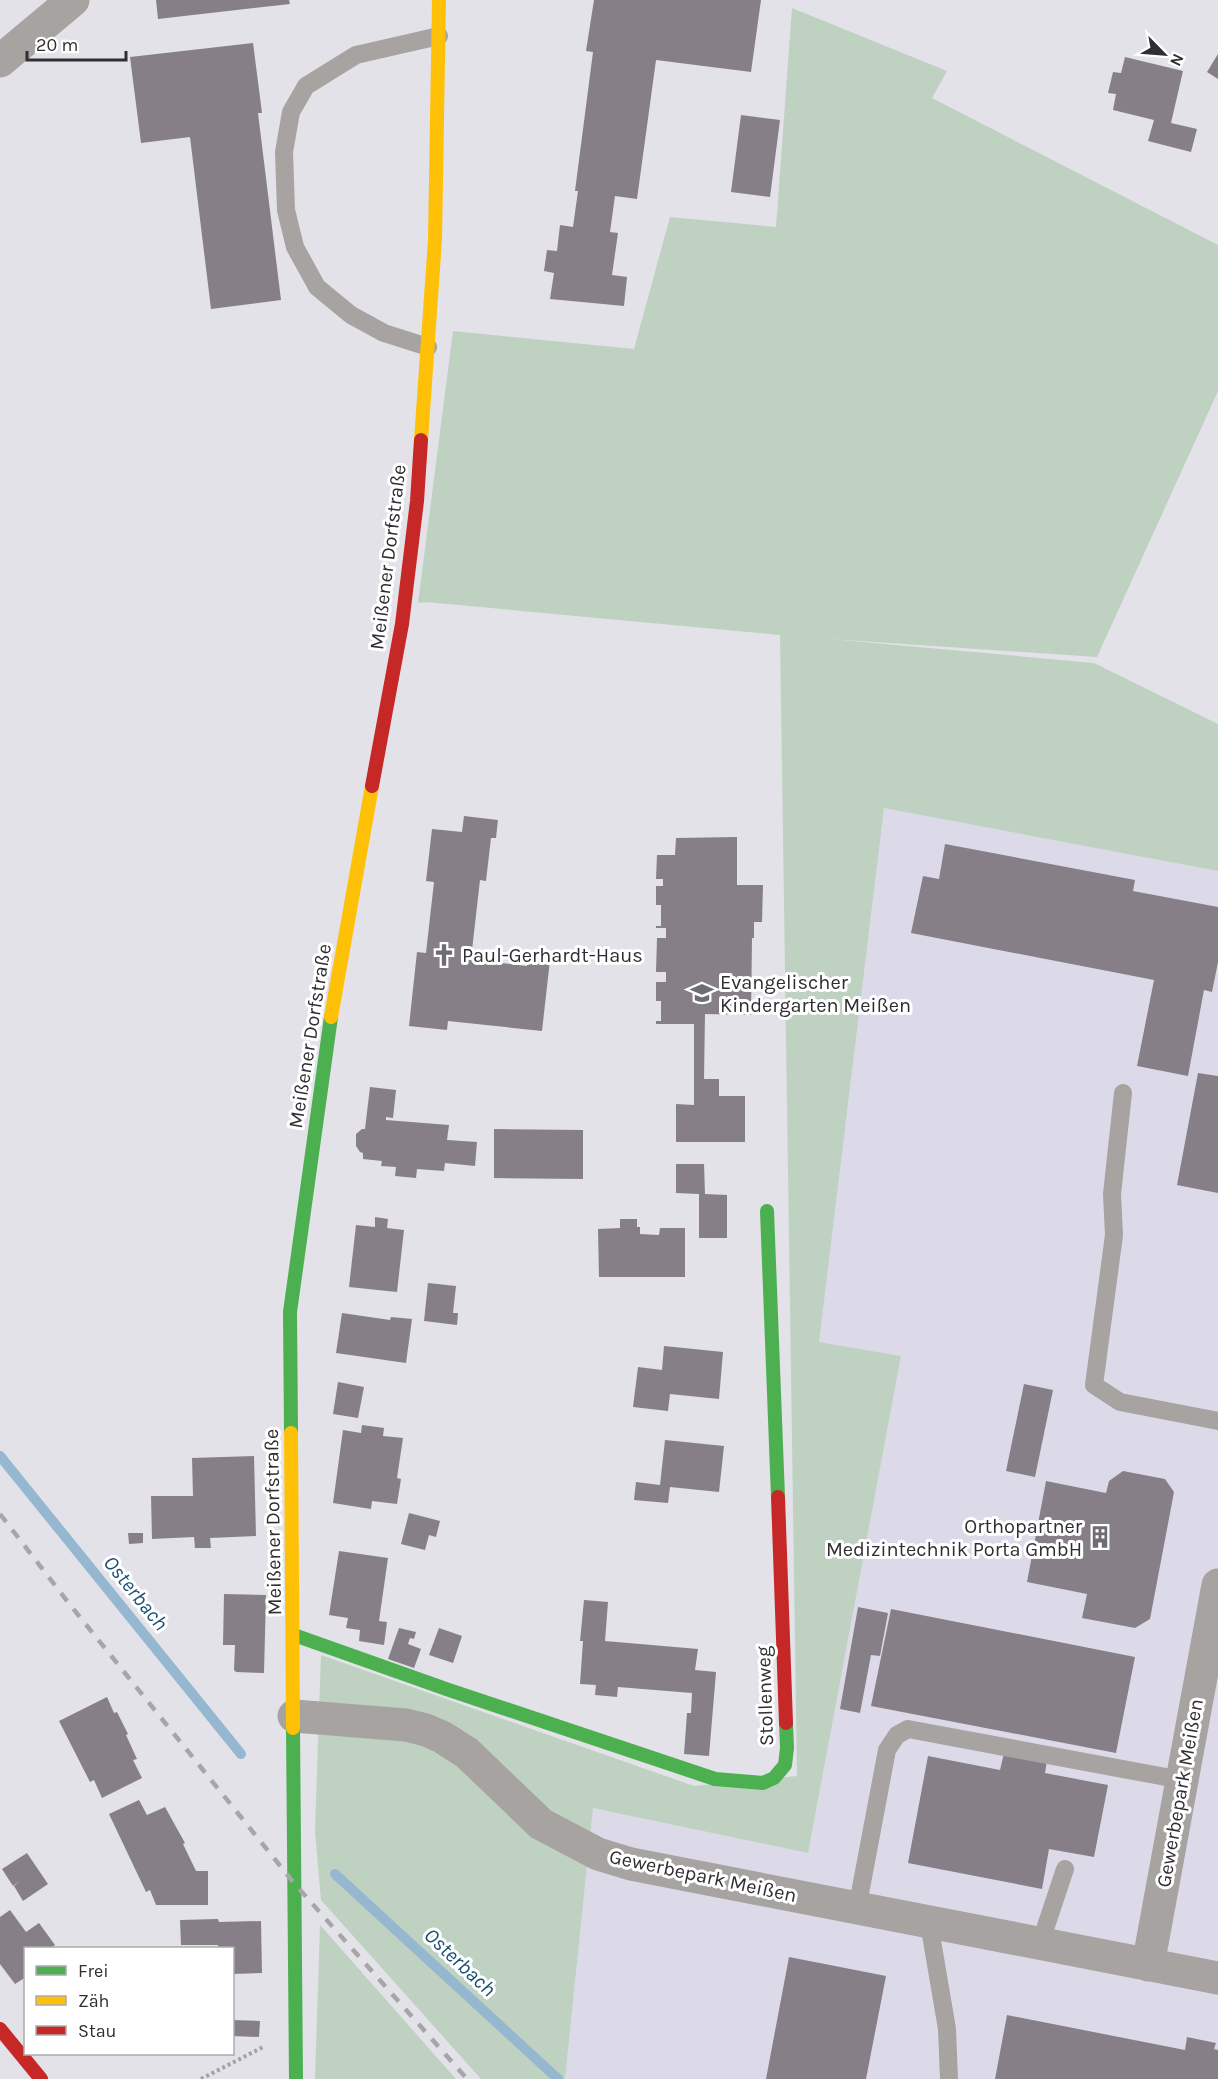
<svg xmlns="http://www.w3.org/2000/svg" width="1218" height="2079" font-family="Karla,sans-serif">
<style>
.commercial{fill:#dcdae9}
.green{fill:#bfd2c2}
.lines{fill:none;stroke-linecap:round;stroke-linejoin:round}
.stream{stroke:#96b7d0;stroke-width:10}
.building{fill:#877f87}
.path{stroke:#a4a3a2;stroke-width:4;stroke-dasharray:3 3;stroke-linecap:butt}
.lane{stroke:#a6a3a0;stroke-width:18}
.street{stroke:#a6a3a0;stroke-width:33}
.fast{stroke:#4caf50;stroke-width:14}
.slow{stroke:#ffc107;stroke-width:14}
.jam{stroke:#c62828;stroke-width:14}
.rail{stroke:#a7a6a7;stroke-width:4.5;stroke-dasharray:10 10;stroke-linecap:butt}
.labels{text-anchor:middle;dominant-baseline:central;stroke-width:6;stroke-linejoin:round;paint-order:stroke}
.street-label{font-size:20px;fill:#2f2f33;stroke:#fff}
.poi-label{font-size:20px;fill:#2f2f33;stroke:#fff;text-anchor:start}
.water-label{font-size:21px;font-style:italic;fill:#1a5172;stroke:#fff}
</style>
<rect width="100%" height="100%" fill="#e2e2e8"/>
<path class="commercial" d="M884,807L1218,871V2079H565L593,1807L807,1852L901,1356L818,1342Z"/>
<path class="green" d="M792,8L947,71L932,98L1218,245V391L1097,657L830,639L1094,663L1218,724V871L884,808L819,1342L901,1356L808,1853L593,1808L565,2079H481L321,1900L315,1831L321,1655L694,1786L797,1776L780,635L426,602L418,603L453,331L634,349L670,217L776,227Z
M320,1925L456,2079H315Z"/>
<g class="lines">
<path class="stream" d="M0,1456L241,1754
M335,1874L558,2079"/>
</g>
<path class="building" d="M156,0H289L290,4L158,19Z
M594,0H761L751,72L656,60L637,199L615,196L610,232L618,233L612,275L627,277L624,306L550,299L554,273L544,271L547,250L557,251L560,225L573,227L578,191H575L593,52L586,51Z
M253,43L262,113H258L281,300L211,309L190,137L141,143L130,57Z
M1218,54V79L1207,72Z
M1125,57L1183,71L1171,123L1197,129L1191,152L1148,141L1154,120L1113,110L1116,94L1108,93L1113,72L1121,73Z
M741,115L780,120L770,197L731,192Z
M464,816L498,820L496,838H491L486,881L480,880L471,959L527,966V957L550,960L542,1031L448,1021L447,1030L409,1026L417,952L426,953L434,882L426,881L432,829L462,832Z
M737,837V885H763L762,922H754V938H752L751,1015L705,1014L704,1079H719V1096H745V1142H676V1104L694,1105V1024H656V1021H661V1001H656V982H666V972H656L657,938H666V928H656V926H661V905H656V886H663V879H656L657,855H675L676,838Z
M945,844L1135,880L1133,891L1218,907V962L1212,992L1204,990L1188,1076L1137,1066L1154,980L911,933L923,876L939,879Z
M1198,1073L1218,1076V1193L1177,1185Z
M370,1087L396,1090L393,1118L386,1117V1120L449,1125L447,1140L477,1142L475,1166L445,1163L444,1171L417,1169L416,1178L395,1176L396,1167L381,1166L382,1161L363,1159V1153L360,1152L356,1146V1134L362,1129H365Z
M494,1129L583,1130V1179L494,1178Z
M676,1164H704L705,1194L727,1195V1238H699V1194L676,1193Z
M375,1217L388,1219L387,1228L404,1230L397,1292L349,1287L356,1225L375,1227Z
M620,1219H637V1227H640V1234L659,1235L660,1228H685V1277H599L598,1229L620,1228Z
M428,1283L456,1286L453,1313H458L457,1325L424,1321Z
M342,1313L390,1320L391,1317L412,1319L406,1363L336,1353Z
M664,1346L723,1352L719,1399L670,1394L668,1411L633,1407L638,1367L662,1370Z
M338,1382L364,1387L358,1418L333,1414Z
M1024,1384L1053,1390L1035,1477L1006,1471Z
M362,1425L384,1428L383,1436L403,1438L397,1478L401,1479L397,1504L372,1501L371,1509L333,1503L343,1430L361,1433Z
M665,1440L724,1446L719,1492L670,1487L668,1503L634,1500L636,1482L660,1485Z
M254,1456L256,1536L210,1538L211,1548H195L194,1537L152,1539L151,1496H193L192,1458Z
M1123,1471L1165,1479L1174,1492L1150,1619L1135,1628L1082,1618L1087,1594L1027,1582L1046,1481L1106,1493L1109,1481Z
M409,1513L440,1521L436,1537L429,1535L425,1550L401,1544Z
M128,1533H143V1543L129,1544Z
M339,1551L388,1558L379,1621L387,1622L384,1645L359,1641L360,1630L346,1628L348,1618L329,1615Z
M224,1594L266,1595L264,1673L236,1672L234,1670L235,1645H223Z
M584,1600L608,1602L605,1641L698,1649L695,1670L716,1672L709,1756L684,1754L687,1713H691L692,1693L618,1687L617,1697L595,1695L596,1685L580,1684L583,1641H580Z
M858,1607L888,1613L880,1656L871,1655L860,1713L840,1709Z
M891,1609L1135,1657L1116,1753L871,1706Z
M399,1628L416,1632L414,1639L410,1638L408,1644L421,1649L414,1668L388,1659Z
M439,1628L462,1636L453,1663L429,1655Z
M107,1697L114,1713L117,1712L128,1734L126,1735L137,1759L133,1760L142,1778L102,1798L94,1780L90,1782L59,1721Z
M1004,1753L1047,1761L1045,1773L1108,1785L1094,1857L1049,1849L1042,1889L908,1863L928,1756L1000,1770Z
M139,1800L147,1815L165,1807L185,1843L183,1844L196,1871H208V1905H156L150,1890L146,1892L109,1814Z
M27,1853L48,1884L23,1901L14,1886L20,1881L13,1886L2,1869Z
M10,1910L26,1932L39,1923L55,1945L51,1948H26V1977L15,1984L0,1964V1917Z
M218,1919L219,1922L261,1921L262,1973L232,1974V1948H218V1945H181L180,1920Z
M789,1957L886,1976L866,2079H766Z
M1007,2015L1185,2050L1187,2037L1216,2043L1214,2049L1218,2050V2079H995Z
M232,2020L260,2021L259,2037L232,2036Z"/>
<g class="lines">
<path class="path" d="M201,2079L263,2047"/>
<path class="lane" d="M428,347L384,333L351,315L317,287L295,247L286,210L284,152L291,112L306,86L356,55L439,36
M1123,1093L1112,1194L1114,1235L1094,1385L1120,1402L1218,1421
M857,1909L887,1750L897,1735L908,1729L1182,1780
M929,1923L947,2029L949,2079
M1040,1944L1065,1869"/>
<path class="street" d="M0,61L73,0
M294,1716L406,1725L426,1730L442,1737L467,1753L541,1824L598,1854L631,1864L1218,1978
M1148,1965L1218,1585"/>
<path class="fast" d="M767,1211L778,1497
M291,1433L290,1312L331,1017
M294,1635L449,1690L715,1779L763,1783L774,1778L785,1765L787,1748L786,1723
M293,1728L296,2079"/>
<path class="slow" d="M421,440L435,240L439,0
M331,1017L372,786
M291,1433L293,1728"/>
<path class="jam" d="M372,786L402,624L417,501L421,440
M778,1497L786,1723
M0,2029L41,2079"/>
<path class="rail" d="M0,1514L71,1606L294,1883L467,2079"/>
</g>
<defs>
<g id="church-bare" transform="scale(1.8)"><path d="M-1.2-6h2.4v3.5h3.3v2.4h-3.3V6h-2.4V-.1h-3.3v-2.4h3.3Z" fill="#6e6e72" stroke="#fff" stroke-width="2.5" paint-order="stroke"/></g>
<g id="school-bare" transform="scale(1.8)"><path d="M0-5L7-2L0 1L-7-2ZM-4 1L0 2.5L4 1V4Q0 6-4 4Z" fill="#6e6e72" stroke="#fff" stroke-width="2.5" paint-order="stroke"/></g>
<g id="building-bare" transform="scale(1.8)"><path d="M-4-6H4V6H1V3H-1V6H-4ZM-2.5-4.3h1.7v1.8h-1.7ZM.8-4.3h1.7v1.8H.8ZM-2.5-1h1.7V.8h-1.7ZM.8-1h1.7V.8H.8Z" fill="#6e6e72" stroke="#fff" stroke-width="2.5" paint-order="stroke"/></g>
</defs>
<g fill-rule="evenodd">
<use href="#church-bare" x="444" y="955"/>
<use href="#school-bare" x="702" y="993"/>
<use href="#building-bare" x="1100" y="1537"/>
</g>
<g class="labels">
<g class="street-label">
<text transform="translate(388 557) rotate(-83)">Meißener Dorfstraße</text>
<text transform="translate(310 1036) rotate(-81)">Meißener Dorfstraße</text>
<text transform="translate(273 1522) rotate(-91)">Meißener Dorfstraße</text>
<text transform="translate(765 1696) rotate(-92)">Stollenweg</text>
<text transform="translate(1180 1793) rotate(-80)">Gewerbepark Meißen</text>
<text transform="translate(703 1876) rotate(12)">Gewerbepark Meißen</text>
</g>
<g class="poi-label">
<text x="462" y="955">Paul-Gerhardt-Haus</text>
<text x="720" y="982">Evangelischer<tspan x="720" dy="23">Kindergarten Meißen</tspan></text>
<text x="1082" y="1526" text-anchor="end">Orthopartner<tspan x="1082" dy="23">Medizintechnik Porta GmbH</tspan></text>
</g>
<g class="water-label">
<text transform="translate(136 1593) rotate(51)">Osterbach</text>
<text transform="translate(460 1962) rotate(43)">Osterbach</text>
</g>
</g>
<rect x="24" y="1947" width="210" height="108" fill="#ffffff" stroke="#acacad" stroke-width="1.5"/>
<rect x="36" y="1966" width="30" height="9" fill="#4caf50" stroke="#acacad" stroke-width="1.5"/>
<text x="78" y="1977" font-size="18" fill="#2f2f33">Frei</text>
<rect x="36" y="1996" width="30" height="9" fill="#ffc107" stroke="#acacad" stroke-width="1.5"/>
<text x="78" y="2007" font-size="18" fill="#2f2f33">Zäh</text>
<rect x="36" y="2026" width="30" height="9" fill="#c62828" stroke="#acacad" stroke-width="1.5"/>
<text x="78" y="2037" font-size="18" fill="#2f2f33">Stau</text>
<g transform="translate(1164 54) rotate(115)" stroke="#ffffff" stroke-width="4.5" paint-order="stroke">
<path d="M0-4.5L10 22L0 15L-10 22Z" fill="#2f2f33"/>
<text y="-9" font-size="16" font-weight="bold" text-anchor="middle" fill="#2f2f33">N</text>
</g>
<path d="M27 51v9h99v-9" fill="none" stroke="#2f2f33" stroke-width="3"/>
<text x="36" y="51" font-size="18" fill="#2f2f33" stroke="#ffffff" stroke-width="4.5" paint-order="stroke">20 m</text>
</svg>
